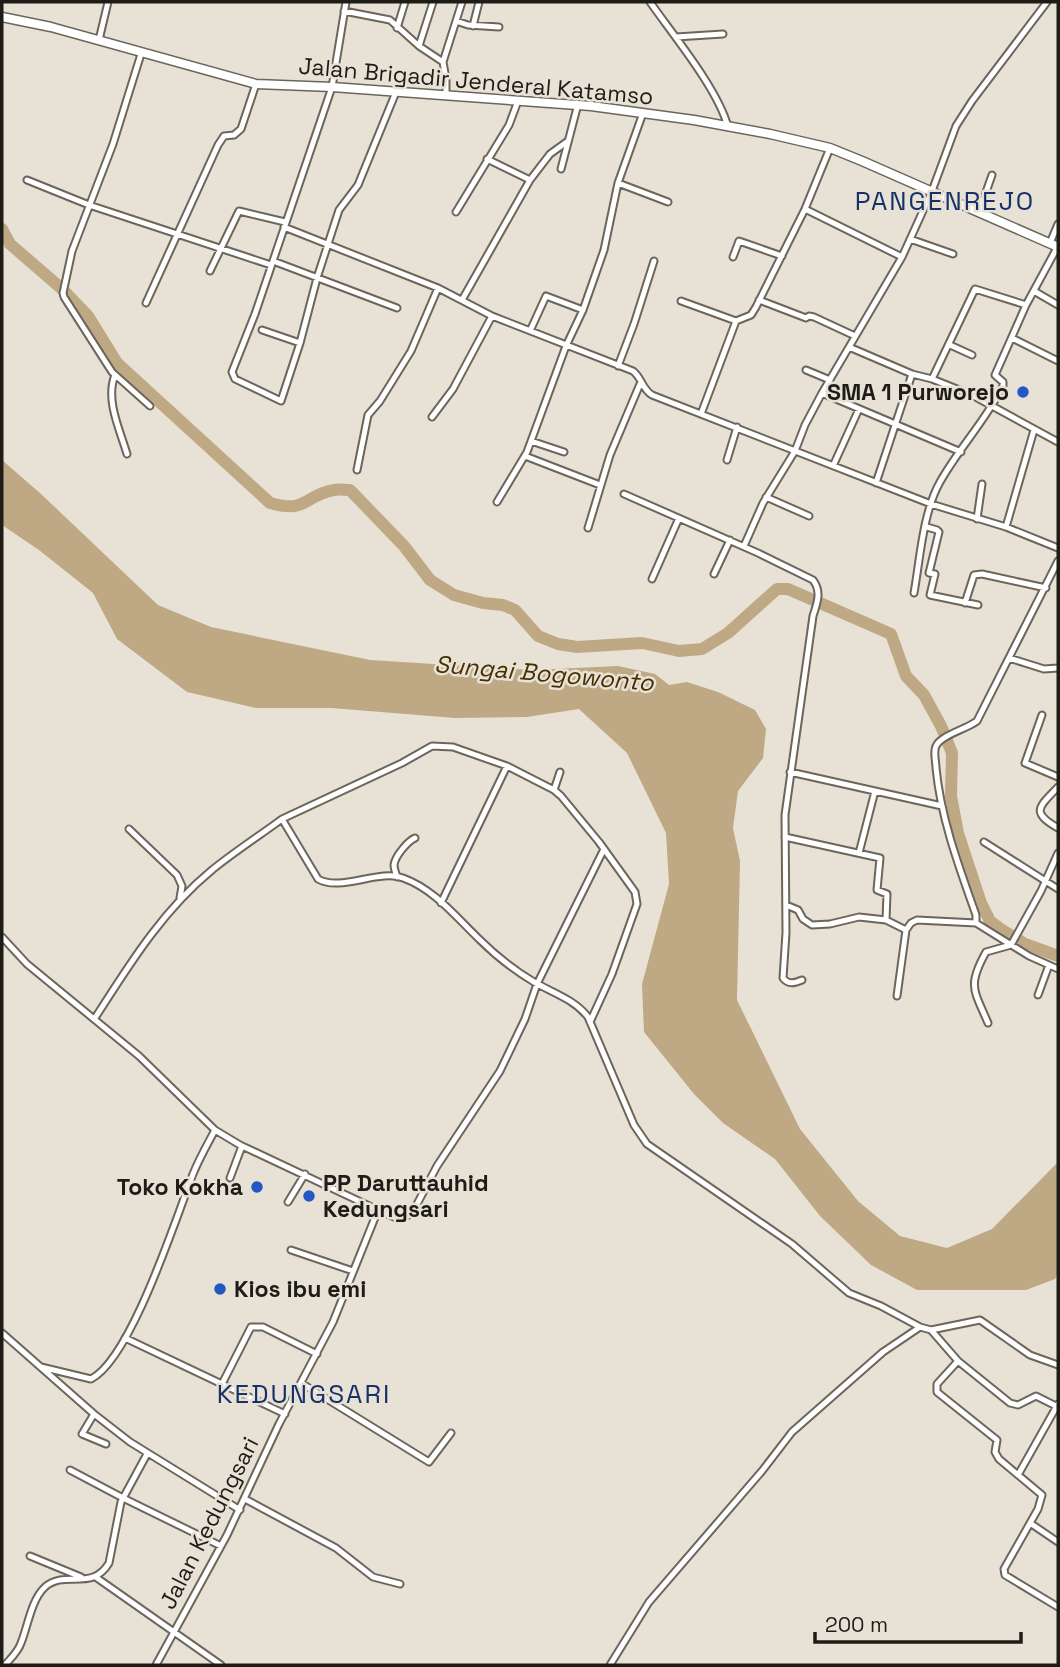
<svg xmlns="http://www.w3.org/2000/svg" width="1060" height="1667" font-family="'Space Grotesk',sans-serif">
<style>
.water{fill:#bea984}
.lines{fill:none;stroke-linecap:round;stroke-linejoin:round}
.river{stroke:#bea984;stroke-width:12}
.street-casing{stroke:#6b655b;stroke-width:9}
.secondary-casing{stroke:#6b655b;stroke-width:11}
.street{stroke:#fff;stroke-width:5}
.secondary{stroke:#fff;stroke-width:8}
.poi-dot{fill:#2257c4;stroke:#e8e2d6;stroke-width:2.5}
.labels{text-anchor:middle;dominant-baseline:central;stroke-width:5;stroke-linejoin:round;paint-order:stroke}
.street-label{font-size:23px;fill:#1e1c17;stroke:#e8e2d6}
.poi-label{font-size:23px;font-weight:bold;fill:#1e1c17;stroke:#e8e2d6;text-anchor:end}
.water-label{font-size:24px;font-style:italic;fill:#452f00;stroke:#e8e2d6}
.quarter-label{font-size:26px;letter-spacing:2px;fill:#163167;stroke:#e8e2d6}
</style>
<rect width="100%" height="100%" fill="#e8e2d6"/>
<path class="water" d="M2,460L41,494L158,605L211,627L370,660L532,670L618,666L655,674L669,685L687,682L718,692L755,710L766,729L763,758L738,791L733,828L740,861L737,1000L800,1129L858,1201L900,1236L947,1248L992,1229L1058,1162V1274L1055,1279L1026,1290H917L871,1265L820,1216L775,1159L723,1123L694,1094L644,1032L642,984L669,884L666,833L627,753L579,709L527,717L455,718L331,708H256L187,692L117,639L93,593L39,550L2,525Z"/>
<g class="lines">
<path class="river" d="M2,229L10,244L62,289L88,316L117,363L270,503C308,514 304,495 334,490C339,489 345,490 350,490L404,546L430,580L454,595L483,603L503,605L515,610L538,636L558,644L577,647L642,643L679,651L702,649L728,633L777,589H788L891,634L906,676L924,695L941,726L952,753L951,796L958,833L981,903L990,921L1002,930L1025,944L1058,956"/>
<g class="street-casing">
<path id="street" d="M346,2L332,87L255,314L232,372L235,379L281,401L300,343L317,278L339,210L358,185L396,92
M650,2C673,35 718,89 728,127
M344,11L390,20L419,46L443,62L446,79V95
M456,21L468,25L499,27
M473,26L479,2
M397,28L405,2
M676,37L723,34
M99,40L108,2
M419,46L433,2
M141,54L113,144L72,251L63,293L64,297L112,372L150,406
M443,62L462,2
M561,169L578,104
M27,180L89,205L271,265
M530,180L550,154L568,141
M618,183L668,202
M805,209L902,257
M456,212L509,125L518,101
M979,212L992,175
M284,227L438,288L492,316L633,371C642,378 642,389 652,395L931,504L1006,527L1058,548
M910,239L953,254
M1050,243L1058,224
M733,257L739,241L782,256
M273,261L397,308
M210,271L239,211L285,222
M1034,291L1058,305
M462,300L530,180L487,159
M759,300L806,318L809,316L814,317L855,336
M681,301L736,321
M146,303L218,145L224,136L234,135L241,129L256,84
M262,330L300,343
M530,331L546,296L583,310
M1012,338L1058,361
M950,345L972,355
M849,347L912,374
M618,366L634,324L654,261
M806,370L830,380
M115,375C105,400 120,430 127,454
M932,379L972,395L1058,442
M822,393L961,452
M701,414L736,321L751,315L756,307L805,209L830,148
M432,417L453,389L492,316
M531,441L564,452
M525,456L600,485
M727,460L737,427
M833,466L859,409
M357,470L368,415L380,401L411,351L438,288
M876,483L912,374L932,379L975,289L1026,305
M624,494L758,553L813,580C822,592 817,603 813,616L785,815L786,933L783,978C788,985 795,983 802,980
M766,497L809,516
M497,502L527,452L566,346L583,310L604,250L618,183L643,113
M977,519L982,484
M927,527L937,530L939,532L929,573L935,574L930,595L978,605
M1006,527L1034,430
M588,528L610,455L640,384
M744,546L763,503L795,451L805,425L822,393L902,257L932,191L956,126L972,101L1047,2
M714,574L730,540
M652,579L679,518
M914,593C920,559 923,512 940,482C959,448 986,420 1003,386V382L995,375L1026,305L1058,246
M965,603L974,575L982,574L1046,588
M1009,658L1044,669L1058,668
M1042,715L1025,763L1058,777
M790,772L942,806
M1058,787C1039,807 1030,812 1058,828
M554,790L560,772
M282,819L402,763L432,746L453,747L507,766L554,790L561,796L599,842L635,892L637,904L612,974L590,1022
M129,829L177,875L182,886L180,898
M785,837L880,858L877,890L887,894L886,920L906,930
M984,842L1058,889
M859,853L875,791
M397,877C396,874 394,868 394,865C395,856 408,841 415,838
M441,903L507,766
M786,905L798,910L803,919L812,925L830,924L859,917L886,920
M976,923V915C959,867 941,819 936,768C936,761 933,752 936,746C941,735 967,729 977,721L1058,561
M2,937L27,964L139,1056L215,1130L240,1145L378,1210
M1038,995L1049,965
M897,996L906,930L911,923L917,920L976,923L1029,956L1058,969
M95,1018C129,965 162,911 212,870C234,852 259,836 282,819L318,879C340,892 379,869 403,878C434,889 456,917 479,939C495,955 514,970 534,982C553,993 574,999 588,1017L634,1125L647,1144L792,1244L849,1293L881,1306L920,1327L931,1330L980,1320L1030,1355L1058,1365
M988,1023C974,990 967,986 986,952L1011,945L1041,891L1058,853
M230,1178L242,1146
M288,1202L305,1174
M291,1250L353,1271
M931,1330L958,1361L1010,1403L1018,1405L1036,1396L1058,1407
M2,1333L94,1414L130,1442L240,1510
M125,1338L285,1414
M958,1361L937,1384V1392L997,1440L995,1452L999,1459L1042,1495L1038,1509L1004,1569L1005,1575L1058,1607
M41,1367L91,1379C131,1359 176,1218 193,1174C199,1159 207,1145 215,1130
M301,1383L429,1462L451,1433
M222,1384L251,1327H263L317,1354
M94,1414L82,1434L106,1444
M70,1470L123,1498L221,1546
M1018,1475L1058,1404
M245,1499L336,1548L373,1577L400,1584
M1030,1523L1058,1542
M30,1556L81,1577
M97,1578L221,1665
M5,1665C11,1658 18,1652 21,1643C28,1626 31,1600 45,1587C65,1569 92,1592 109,1563L121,1502L147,1454
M156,1665L227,1535L279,1424L333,1322L378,1210L396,1218H400L409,1215L416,1206L437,1166L500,1071L525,1019L537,984L604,849
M610,1665L649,1602L762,1471L792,1432L883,1352L920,1327"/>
</g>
<g class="secondary-casing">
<path id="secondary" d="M2,17L51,27L256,84L332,87L591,106L694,120L770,134L830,148L862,161L1058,247"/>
</g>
<use href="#street" class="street"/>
<use href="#secondary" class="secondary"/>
</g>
<g class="poi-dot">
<circle cx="1023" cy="392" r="7"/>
<circle cx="257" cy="1187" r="7"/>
<circle cx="309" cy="1196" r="7"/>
<circle cx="220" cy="1289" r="7"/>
</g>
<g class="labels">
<g class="street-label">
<text transform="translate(476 81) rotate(5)">Jalan Brigadir Jenderal Katamso</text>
<text transform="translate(209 1523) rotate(-63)">Jalan Kedungsari</text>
</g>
<g class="poi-label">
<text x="1009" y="392">SMA 1 Purworejo</text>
<text x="323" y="1183" text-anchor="start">PP Daruttauhid<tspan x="323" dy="26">Kedungsari</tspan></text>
<text x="243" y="1187">Toko Kokha</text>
<text x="234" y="1289" text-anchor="start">Kios ibu emi</text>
</g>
<g class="water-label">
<text transform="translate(544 673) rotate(5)">Sungai Bogowonto</text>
</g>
<g class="quarter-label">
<text x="945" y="201">PANGENREJO</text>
<text x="304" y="1394">KEDUNGSARI</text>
</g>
</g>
<rect width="1060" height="1667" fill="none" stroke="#1e1c17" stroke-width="7"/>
<path d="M815 1632v10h206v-10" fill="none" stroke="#1e1c17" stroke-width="3.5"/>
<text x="825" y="1632" font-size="21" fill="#1e1c17" stroke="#e8e2d6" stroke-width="5" paint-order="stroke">200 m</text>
</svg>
